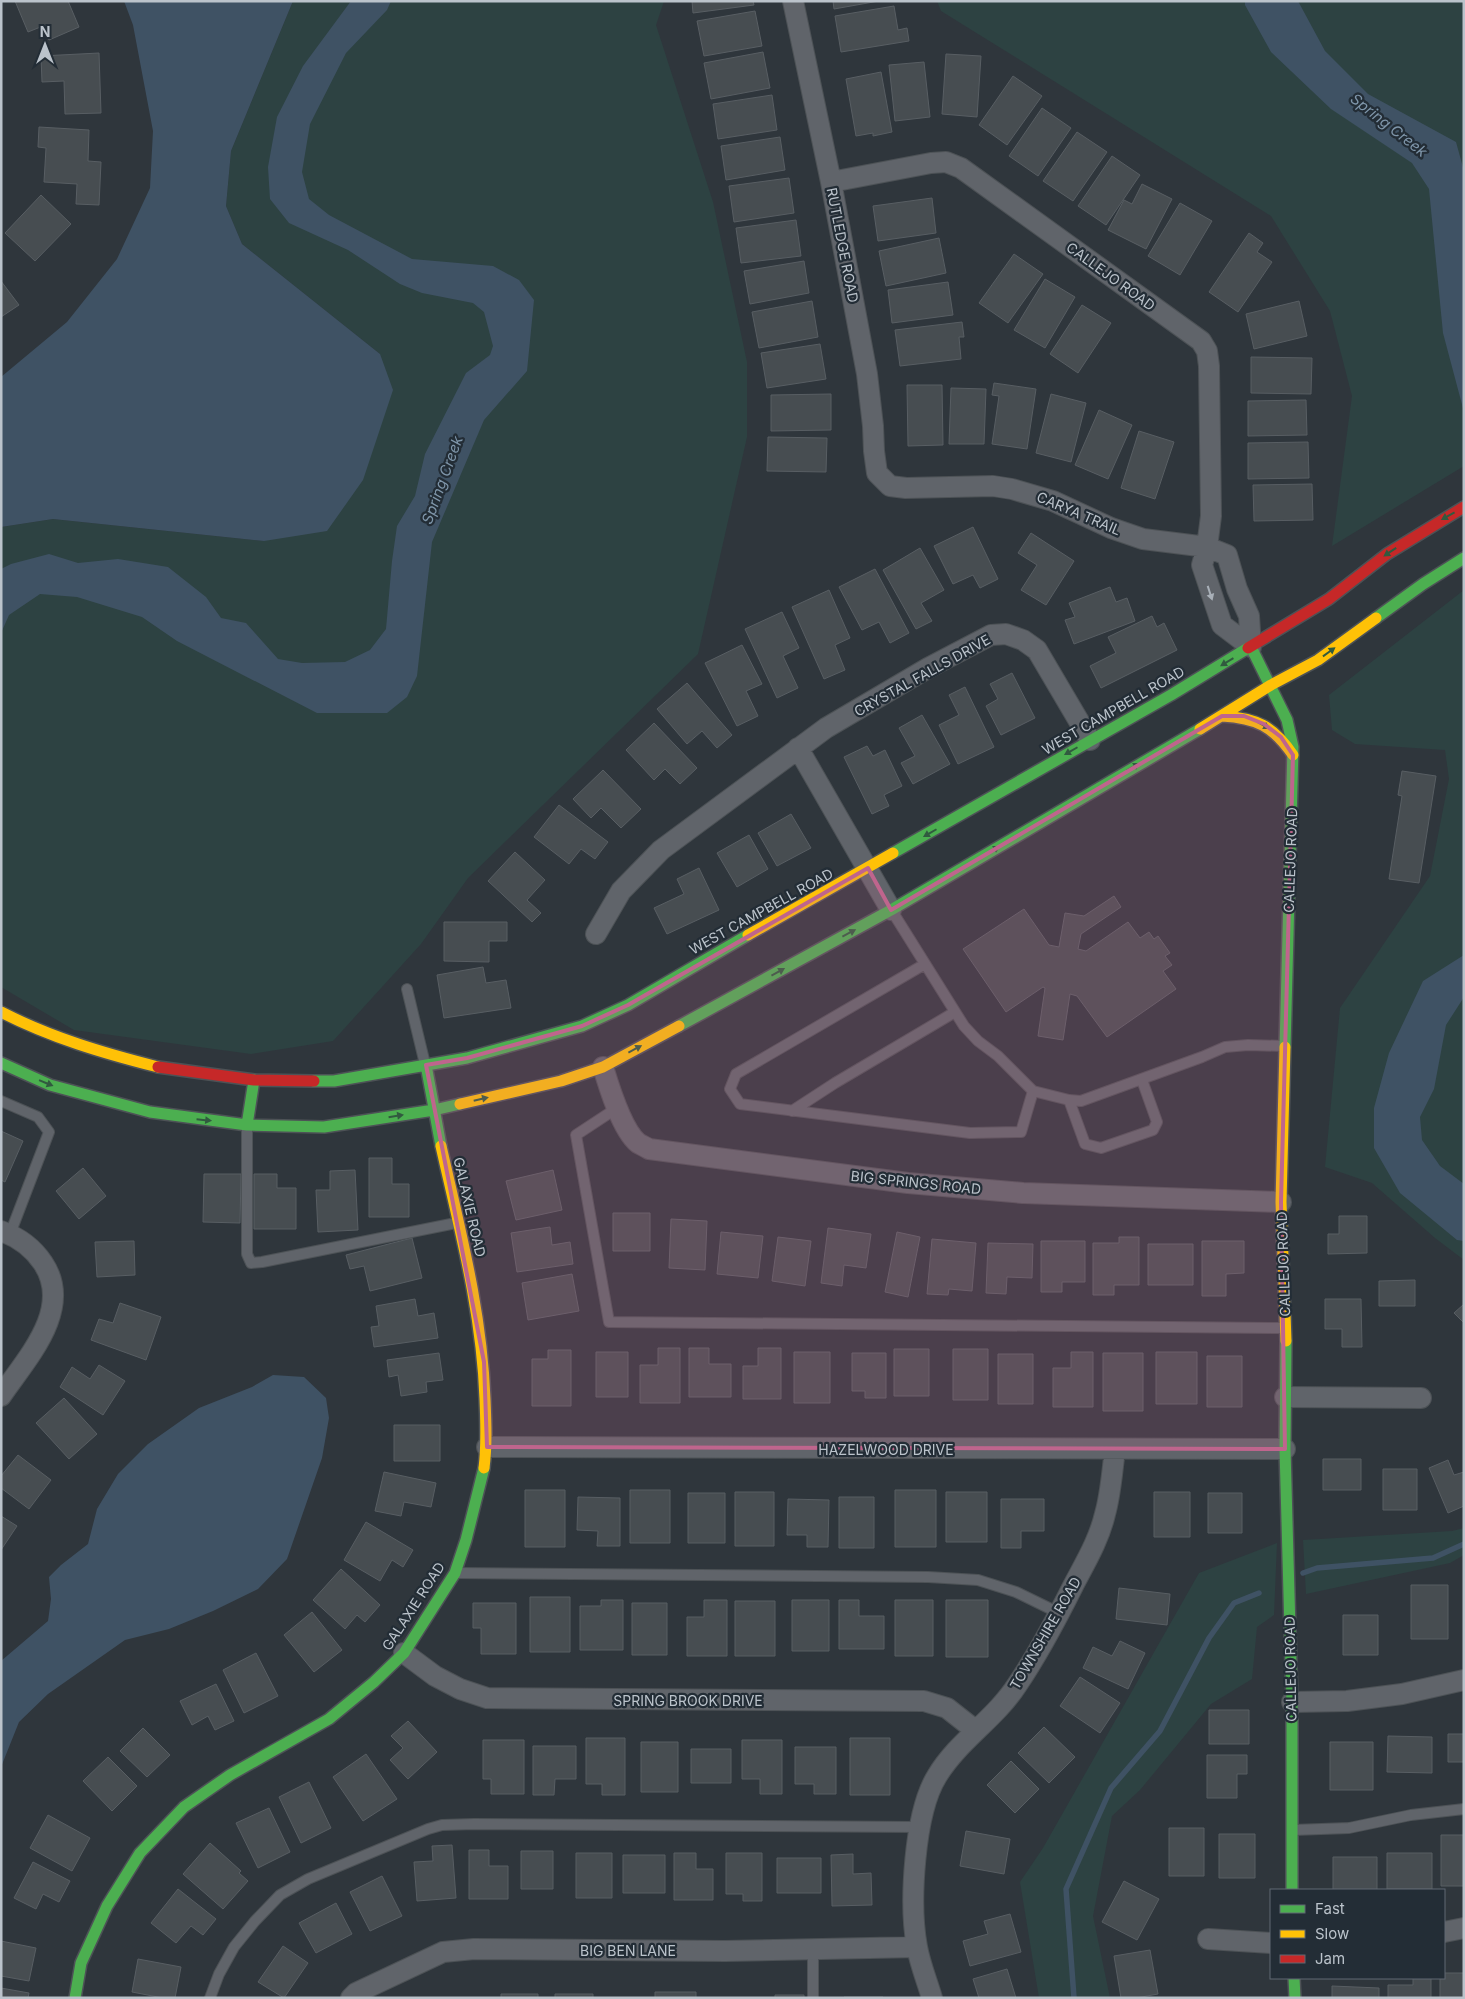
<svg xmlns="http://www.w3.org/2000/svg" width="1465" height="1999" font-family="Inter,sans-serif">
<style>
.green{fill:#2d4242}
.water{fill:#3f5264}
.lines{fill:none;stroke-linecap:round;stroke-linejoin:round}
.stream{stroke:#3f5264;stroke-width:5.5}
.building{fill:#474d51;stroke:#585e63}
.lane-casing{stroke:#4d5256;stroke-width:12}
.street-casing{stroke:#4d5256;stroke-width:22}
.fast-casing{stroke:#4d5256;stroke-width:14}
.slow-casing{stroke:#4d5256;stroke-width:14}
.jam-casing{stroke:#4d5256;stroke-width:14}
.lane{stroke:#60646a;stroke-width:10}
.street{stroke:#60646a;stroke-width:20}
.fast{stroke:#4caf50;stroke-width:11}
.slow{stroke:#ffc107;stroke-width:11}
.jam{stroke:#c62828;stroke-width:11}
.oneway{fill:#315a3f}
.oneway2{fill:#a9b0b8}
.marked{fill:#bf658d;fill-opacity:0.2;stroke:#bf658d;stroke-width:4;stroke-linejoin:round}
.labels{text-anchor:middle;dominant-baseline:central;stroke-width:4.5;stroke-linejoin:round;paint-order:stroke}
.street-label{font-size:14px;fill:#bbc3cb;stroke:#232d36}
.water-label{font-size:15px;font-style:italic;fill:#7f96aa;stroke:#232d36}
</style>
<rect width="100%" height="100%" fill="#2f363c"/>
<path class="green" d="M293,1H664L656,25L713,202L747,362V437L698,654L468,878L421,944L333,1041L251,1054L74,1030L1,987V527L53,519L264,541L380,354L242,244L226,206L231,151Z
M937,1H1464V466L1332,546L1352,396L1330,311L1271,216L941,11Z
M1464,590V1260L1435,1238L1372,1183L1325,1167L1340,1008L1430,876L1449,779L1445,750L1355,744L1332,730L1329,695Z
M1464,1528V1555L1450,1563L1306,1594L1303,1540L1452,1531Z
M1277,1543L1274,1615L1257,1627L1252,1679L1211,1704L1140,1790L1112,1816L1093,1916L1110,1998H1039L1020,1882L1043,1848L1199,1573Z"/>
<path class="water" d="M124,1H293L231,151L226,206L242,244L380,354L393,390L363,480L327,531L264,541L53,519L1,527V377L67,322L117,259L150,188L153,131L133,25Z
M351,1H391L387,10L346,53L310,124L302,172L309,199L329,215L412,259L493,266L519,280L534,300L527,371L484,420L432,542L417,676L407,697L387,713H317L177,641L142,617L77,597L40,594L9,615L1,633V569L11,564L49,554L78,563L118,559L168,567L206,597L221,618L246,623L278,659L302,663L345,662L370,650L386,629L392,561L397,526L415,496L425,454L466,373L490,355L493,346L484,312L473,303L422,293L400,284L348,250L289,223L270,199L268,167L277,117L303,66Z
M1245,1H1298L1325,51L1368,94L1456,142L1464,171V412L1443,333L1429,189L1412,163L1331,109L1271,52L1245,5Z
M1464,955V997L1446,1025L1434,1089L1420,1117L1422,1140L1440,1166L1464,1184V1241L1457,1240L1400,1193L1374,1148V1108L1389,1053L1423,981Z
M273,1375L304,1377L326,1398L329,1418L322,1458L287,1559L258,1589L213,1611L169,1629L125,1640L48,1694L19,1722L1,1767V1661L48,1621L51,1599L49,1577L61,1565L88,1544L97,1509L118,1474L148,1444L199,1408L252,1387Z"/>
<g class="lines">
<path class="stream" d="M1303,1573L1317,1568L1433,1558L1464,1544
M1074,1998L1066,1889L1111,1788L1160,1731L1209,1638L1234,1603L1259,1593"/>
</g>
<path class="building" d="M15,1H68L79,27L49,40L43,26L28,32Z
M692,1H753L754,5L693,13Z
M833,1H879L834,9Z
M894,6L898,30L907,28L909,41L841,52L835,16Z
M755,11L762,46L704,56L697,21Z
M763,52L770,88L711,99L704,63Z
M99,53L101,113L65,114L64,81L42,82L41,56Z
M946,54L981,56L977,117L942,114Z
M924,62L930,117L895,121L889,65Z
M881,72L892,132L873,136V133L856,136L846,79Z
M1013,76L1042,96L1007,145L979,125Z
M772,95L777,130L718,139L713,104Z
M1042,108L1071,128L1038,176L1009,156Z
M39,127L89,130L88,161L101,162L99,205L76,204L77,184L44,182L46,148L38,147Z
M1077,132L1107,152L1073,201L1043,181Z
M780,137L785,170L726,180L721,146Z
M1112,156L1140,175L1106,225L1078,206Z
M789,178L794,213L734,222L729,186Z
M1142,184L1172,199L1146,249L1108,230L1124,200L1132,204Z
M41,195L71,224L35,261L5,233Z
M932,198L936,233L878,241L873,206Z
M1180,203L1212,221L1180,275L1148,256Z
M796,220L801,256L741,263L736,228Z
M1249,233L1263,243L1257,252L1272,262L1238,312L1209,292Z
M939,238L946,273L886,286L879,251Z
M1014,254L1043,274L1008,323L979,303Z
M804,261L809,293L750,304L744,271Z
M1045,279L1075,297L1045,348L1014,330Z
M1,281L19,305L1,317Z
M948,282L953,315L892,323L888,290Z
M812,301L818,337L759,348L752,312Z
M1299,301L1307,336L1254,349L1246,314Z
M1082,305L1111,323L1078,373L1050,354Z
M962,322L964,337H959L961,359L900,366L895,330Z
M820,344L826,379L767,388L761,353Z
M1251,357L1312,358L1311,394L1251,393Z
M994,383L1036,389L1027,449L992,444L999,396L992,395Z
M907,385H942L943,445L908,446Z
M951,388L986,389L984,444H949Z
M831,394V430L771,431V395Z
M1051,394L1086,403L1071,462L1036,453Z
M1306,400L1307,435L1248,436V401Z
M1099,410L1132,425L1108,479L1075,465Z
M1139,431L1174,442L1155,499L1121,488Z
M768,437L827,438L826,472L767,471Z
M1308,442L1309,478L1248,479V443Z
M1312,484L1313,520L1254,521L1253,485Z
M973,527L998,579L980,588L973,575L953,584L934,546Z
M1031,533L1074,561L1046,605L1021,590L1037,565L1018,553Z
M920,548L944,590L921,603L932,621L916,629L883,570Z
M875,569L909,633L890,643L879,622L862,630L839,587Z
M1110,587L1116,602L1127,598L1135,621L1074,644L1065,620L1075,617L1069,603Z
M829,590L850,638L835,645L845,670L824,679L792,607Z
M782,612L799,648L783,656L798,688L777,698L745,629Z
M1152,616L1157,627L1164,623L1177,650L1101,688L1090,666L1116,653L1108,637Z
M742,645L762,684L746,691L758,716L737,726L705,663Z
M1012,673L1035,718L1001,735L986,706L998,699L990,684Z
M687,683L732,735L717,748L702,731L687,744L657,709Z
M965,687L994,747L958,764L939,725L959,715L949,695Z
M922,715L950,764L913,784L901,763L915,756L899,728Z
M654,723L697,768L680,784L665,769L654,780L626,750Z
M867,746L873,756L885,750L902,786L884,795L889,806L872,814L844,757Z
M603,770L641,809L621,828L601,808L591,818L573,799Z
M1402,771L1436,776L1419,883L1389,879L1402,796L1398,795Z
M559,805L608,842L595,859L581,849L569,864L534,837Z
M791,814L811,848L777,866L758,833Z
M749,835L768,869L737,887L717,853Z
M515,852L545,880L527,900L541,913L532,922L488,881Z
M699,868L719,910L667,934L654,908L684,894L677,879Z
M1114,896L1121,907L1081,934L1078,949L1086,951L1128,922L1140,938L1149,932L1154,939L1158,936L1170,953L1165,956L1172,965L1163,971L1176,989L1107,1037L1077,996L1070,994L1063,1040L1038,1036L1045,988L1043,987L1006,1012L963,949L1024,909L1049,945L1059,947L1065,913L1084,916Z
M444,922H507V941H489V962L444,961Z
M483,967L486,983L506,980L511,1008L444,1018L437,975Z
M1,1131L23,1141L5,1182L1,1180Z
M369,1158H392V1184H409V1217H369Z
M83,1168L106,1196L79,1219L56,1191Z
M355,1170L358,1230L318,1232L316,1190H330V1171Z
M553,1170L562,1210L516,1220L506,1181Z
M204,1174H241L240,1223L203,1222Z
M254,1174H277V1188H296V1229H254Z
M613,1213H650V1251H613Z
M1339,1216H1367V1253L1328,1254V1234H1339Z
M671,1219L707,1221L705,1270L669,1268Z
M550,1227L552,1245L570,1242L573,1264L517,1272L511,1233Z
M828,1228L871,1234L866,1268L844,1265L842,1286L821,1283Z
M721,1232L763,1236L758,1278L717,1274Z
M897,1232L920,1237L908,1297L885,1292Z
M778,1237L811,1241L805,1286L772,1281Z
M1119,1237H1139V1285H1114V1295H1093V1243H1119Z
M412,1238L422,1278L370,1291L364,1266L350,1269L346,1255Z
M932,1239L976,1243L972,1291L949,1289L948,1295L927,1294Z
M134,1241L135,1275L97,1277L95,1242Z
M1041,1241H1085V1282H1062V1292H1041Z
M1202,1241H1244V1273L1226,1274V1296H1202Z
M988,1243L1033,1244L1032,1278L1007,1277L1006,1294L986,1293Z
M1148,1244H1193V1285H1148Z
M572,1274L579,1311L528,1320L522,1283Z
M1415,1280V1306H1379V1281Z
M415,1299L418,1316L434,1313L438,1338L374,1347L371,1327L379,1326L376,1306Z
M1325,1299H1361L1362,1347H1342V1329H1325Z
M120,1303L161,1317L146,1360L91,1340L99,1319L113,1323Z
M1464,1304V1323L1454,1313Z
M658,1348H680V1403H640V1365H658Z
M689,1348H709V1364H731V1397H689Z
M758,1348H781V1399H743V1366H758Z
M894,1349H929V1396H894Z
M953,1349H988V1400H953Z
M548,1350H571V1406H532V1359H548Z
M596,1352H628V1397H596Z
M794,1352H830V1403H794Z
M1071,1352H1093V1407H1053V1368H1071Z
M1156,1352H1197V1404H1156Z
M439,1353L443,1380L426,1382L427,1392L401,1396L398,1375L389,1377L387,1360Z
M852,1353H886V1398H865V1391H852Z
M1103,1353H1143V1411H1103Z
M998,1354H1033V1404H998Z
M1207,1356H1242V1407H1207Z
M99,1365L125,1381L103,1415L60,1387L72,1367L90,1379Z
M64,1398L97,1434L69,1459L36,1423Z
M394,1425H440V1461H394Z
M18,1455L51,1480L29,1509L1,1488V1476Z
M1323,1459H1361V1490H1323Z
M1448,1460L1454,1475L1464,1472V1506L1448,1513L1429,1468Z
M1383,1469H1417V1510H1383Z
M384,1472L436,1483L431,1507L404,1502L401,1516L375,1511Z
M525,1490H565V1547H525Z
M630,1490H670V1543H630Z
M895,1490H936V1547H895Z
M735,1492H774V1546H735Z
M946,1492H987V1542H946Z
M1154,1492H1190V1537H1154Z
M688,1493H725V1543H688Z
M1208,1493H1242V1533H1208Z
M578,1497L620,1498V1546H597L598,1531L577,1530Z
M839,1497H874V1548H839Z
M788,1499L829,1500L828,1547H807V1535H787Z
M1001,1499H1044V1531H1021V1548H1001Z
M1,1516L17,1526L1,1550Z
M366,1522L413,1550L403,1567L392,1560L380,1581L344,1560Z
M341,1569L380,1605L365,1622L357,1615L345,1629L313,1600Z
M1411,1585H1448V1639H1411Z
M1119,1588L1170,1594L1167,1625L1116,1619Z
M530,1597H570V1652H530Z
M601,1600H623V1650H580V1606H601Z
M704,1600H727V1656H687V1617H704Z
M792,1600H829V1651H792Z
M839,1600H859V1616H884V1649H839Z
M895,1600H933V1656H895Z
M946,1600H988V1657H946Z
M735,1601H775V1656H735Z
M473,1603H516V1654H481V1628H473Z
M632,1603H667V1655H632Z
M312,1612L342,1650L314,1672L284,1635Z
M1343,1615H1378V1655H1343Z
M1120,1641L1145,1653L1128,1689L1083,1668L1093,1647L1112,1656Z
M256,1653L278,1696L244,1713L223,1670Z
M1080,1677L1120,1703L1100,1733L1060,1706Z
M216,1684L234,1721L215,1730L208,1716L192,1725L180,1701Z
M1209,1710H1249V1744H1209Z
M408,1721L437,1752L408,1779L390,1760L403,1748L391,1736Z
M1044,1727L1075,1757L1049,1783L1018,1753Z
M143,1728L170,1755L147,1777L120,1751Z
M1448,1734H1464V1762H1448Z
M1388,1736L1432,1737V1773L1387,1772Z
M586,1738H625V1795H602V1784H586Z
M850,1738H890V1795H850Z
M483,1740H524V1794H491V1779H483Z
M742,1740H782V1794H760V1779H742Z
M641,1742H678V1792H641Z
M1330,1742H1373V1790H1330Z
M533,1746H576V1779H555L554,1795H533Z
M795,1747H836V1794H814V1784H795Z
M691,1749H731V1783H691Z
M366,1754L397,1799L363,1821L333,1777Z
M1207,1755H1247V1774H1237V1798H1207Z
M108,1757L137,1786L112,1811L83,1781Z
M1011,1761L1039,1789L1015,1813L987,1785Z
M309,1782L331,1828L301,1843L279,1797Z
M269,1808L290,1852L258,1868L236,1823Z
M48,1815L90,1838L72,1871L30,1848Z
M1169,1828H1204V1876H1169Z
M966,1831L1010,1839L1004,1874L960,1866Z
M1219,1834H1255V1878H1219Z
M1441,1835H1464V1886H1441Z
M210,1843L241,1871L239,1873L248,1881L223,1909L183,1874Z
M452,1845L456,1898L417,1901L414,1862L433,1861L432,1846Z
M469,1850H489V1866H508V1899H469Z
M521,1851H553V1889H521Z
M576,1853H612V1898H576Z
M674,1853H696V1869H713V1900H674Z
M726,1853H762V1901H743V1894H726Z
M1387,1853H1432V1889H1387Z
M853,1854V1874L871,1873L872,1905L832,1906L831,1855Z
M623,1855H665V1893H623Z
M1333,1857H1377V1890H1333Z
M777,1858H821V1893H777Z
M33,1862L70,1881L59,1902L43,1894L36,1909L14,1898Z
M382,1876L402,1916L370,1931L350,1892Z
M1124,1881L1159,1899L1137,1940L1102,1922Z
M178,1889L216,1919L203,1935L191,1926L176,1943L151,1923Z
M336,1903L352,1934L316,1953L299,1923Z
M1010,1914L1021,1952L970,1966L963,1941L988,1934L984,1921Z
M1,1941L36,1948L29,1981L1,1976Z
M283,1946L308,1963L284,1998L258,1982Z
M1150,1950L1158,1994L1136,1998H1121L1114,1956Z
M138,1959L181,1967L175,1998H163L132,1992Z
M1007,1969L1016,1998H979L973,1979Z
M1444,1973H1464V1998H1440V1978H1444Z
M1413,1978H1431V1998H1388V1985H1413Z
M1332,1986L1379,1988V1998H1332Z
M1,1988L29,1993L28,1998H1Z
M655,1992H696V1998H655Z
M501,1994H538V1998H501Z
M555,1994H593V1998H555Z
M775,1995H804V1998H775Z
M844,1997H883V1998H844Z"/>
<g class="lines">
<g class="lane-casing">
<path id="lane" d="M892,911L964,1026L978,1041L998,1056L1033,1091L1069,1100L1081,1101L1202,1057L1225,1047L1248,1045L1284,1046
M925,964L736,1074L730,1089L740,1104L970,1133L1021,1132L1033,1091
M407,989L425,1064
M1069,1100L1085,1144L1101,1148L1153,1130L1157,1122L1142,1080
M1,1101L38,1117L49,1132L10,1234
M617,1108L576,1135L609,1322L1284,1328
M792,1111L835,1083L955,1012
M247,1125V1254L251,1263L262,1262L456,1223
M457,1573L928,1577L978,1580L1016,1592L1059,1613
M1293,1830L1349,1828L1411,1815L1464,1809
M210,1998L219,1974L234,1947L255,1921L280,1895L308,1879L428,1829L442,1825L474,1824L920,1827
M813,1998V1950"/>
</g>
<g class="street-casing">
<path id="street" d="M793,1L831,182L867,374L873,426L874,451L877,473L890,486L906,488L993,486L1012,489L1053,501L1111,528L1143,539L1207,547L1227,555L1237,589L1249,616L1251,647
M831,182L931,163L946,162L961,168L1201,341L1207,351L1209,366L1211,516L1207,547L1202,565L1222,625L1251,647
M798,748L891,910
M596,934L621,891L661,850L826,728L928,668L991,635L1006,634L1023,640L1037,650L1090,740
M603,1067C609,1087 622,1130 638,1143C641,1145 646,1147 649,1149L908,1183L1023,1193L1281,1202
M1,1231C18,1237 33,1248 43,1263C74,1309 26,1359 1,1396
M1285,1397L1421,1398
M487,1447L1285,1449
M404,1653L435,1676L460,1689L487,1698L924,1701L947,1708L975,1730
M1292,1702L1347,1701L1402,1694L1464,1680
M1444,1932L1464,1928
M1208,1939L1271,1943
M351,1998L356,1993L443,1952L474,1949L725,1951L917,1947
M932,1998C927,1981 920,1964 917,1947C909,1904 914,1813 937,1776C958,1741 995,1719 1017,1685C1038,1654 1056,1620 1073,1586C1085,1563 1099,1540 1105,1514C1111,1493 1112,1471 1115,1450"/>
</g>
<g class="fast-casing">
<path id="fast" d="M1376,618L1423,584L1464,558
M1251,647L1287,720L1293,747L1285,1047
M893,853L1171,695L1248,648
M679,1026L891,910L1200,729
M1,1063L50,1085L150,1112L247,1125L324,1127L434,1110L460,1104
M426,1065L441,1146
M314,1081H334L467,1058L582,1026L628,1005L748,935
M247,1125L254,1080
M1286,1341L1285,1449L1292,1702V1890
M1294,1978L1295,1998
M75,1998L81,1963L107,1906L140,1853L184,1807L230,1775L329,1719L374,1682L404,1653L455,1573L466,1540L484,1468"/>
</g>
<g class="slow-casing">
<path id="slow" d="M1222,716C1257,718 1273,726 1293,755
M1200,729L1271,685L1318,660L1376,618
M748,935L893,853
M1,1012C52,1038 103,1053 158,1067
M1285,1047L1281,1202L1286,1341
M460,1104L561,1081L603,1067L679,1026
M441,1146C460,1230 482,1313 485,1399C486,1423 487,1445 484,1468"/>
</g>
<g class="jam-casing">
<path id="jam" d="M1248,648L1329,599L1387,554L1464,507
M158,1067L254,1080L314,1081"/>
</g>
<use href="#lane" class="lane"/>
<use href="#street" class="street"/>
<use href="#fast" class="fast"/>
<use href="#slow" class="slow"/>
<use href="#jam" class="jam"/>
</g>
<defs><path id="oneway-solid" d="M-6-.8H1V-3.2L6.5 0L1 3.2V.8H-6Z" transform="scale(1.25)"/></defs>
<g class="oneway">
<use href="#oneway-solid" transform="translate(1448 516) rotate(151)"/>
<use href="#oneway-solid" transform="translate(1390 552) rotate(146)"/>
<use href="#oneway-solid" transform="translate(1329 652) rotate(-36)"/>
<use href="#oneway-solid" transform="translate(1227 662) rotate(149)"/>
<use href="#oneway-solid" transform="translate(1263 725) rotate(29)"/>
<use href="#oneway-solid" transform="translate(1071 751) rotate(150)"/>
<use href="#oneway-solid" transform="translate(1133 767) rotate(-30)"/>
<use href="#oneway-solid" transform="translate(930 833) rotate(150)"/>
<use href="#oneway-solid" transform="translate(993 850) rotate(-30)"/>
<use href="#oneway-solid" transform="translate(849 933) rotate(-28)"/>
<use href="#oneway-solid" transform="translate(778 972) rotate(-29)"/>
<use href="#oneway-solid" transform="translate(635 1049) rotate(-28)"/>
<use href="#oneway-solid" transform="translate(46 1083) rotate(22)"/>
<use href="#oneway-solid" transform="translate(481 1099) rotate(-13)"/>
<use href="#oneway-solid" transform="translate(396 1116) rotate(-9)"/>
<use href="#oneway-solid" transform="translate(204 1120) rotate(6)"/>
</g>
<use class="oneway2" href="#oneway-solid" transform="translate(1210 593) rotate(72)"/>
<path class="marked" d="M1222,716H1244L1264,724L1281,737L1293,755L1281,1202L1285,1449L487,1447L484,1362L426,1065L467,1058L582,1026L628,1005L868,868L891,910Z"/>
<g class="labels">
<g class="street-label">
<text transform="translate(843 245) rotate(79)">RUTLEDGE ROAD</text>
<text transform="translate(1111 276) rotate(36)">CALLEJO ROAD</text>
<text transform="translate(1079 513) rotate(23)">CARYA TRAIL</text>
<text transform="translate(922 675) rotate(-29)">CRYSTAL FALLS DRIVE</text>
<text transform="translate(1113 710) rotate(-30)">WEST CAMPBELL ROAD</text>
<text transform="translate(1290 860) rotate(-88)">CALLEJO ROAD</text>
<text transform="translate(761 911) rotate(-29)">WEST CAMPBELL ROAD</text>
<text transform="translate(916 1182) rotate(6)">BIG SPRINGS ROAD</text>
<text transform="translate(470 1207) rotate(77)">GALAXIE ROAD</text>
<text transform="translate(1283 1264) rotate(-92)">CALLEJO ROAD</text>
<text x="886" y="1449">HAZELWOOD DRIVE</text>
<text transform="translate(413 1606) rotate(-57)">GALAXIE ROAD</text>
<text transform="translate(1045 1633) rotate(-60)">TOWNSHIRE ROAD</text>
<text transform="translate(1290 1669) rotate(-91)">CALLEJO ROAD</text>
<text x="688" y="1700">SPRING BROOK DRIVE</text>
<text x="628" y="1950">BIG BEN LANE</text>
</g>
<g class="water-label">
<text transform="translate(1389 125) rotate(38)">Spring Creek</text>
<text transform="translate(442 480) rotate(-70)">Spring Creek</text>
</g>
</g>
<rect width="1465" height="1999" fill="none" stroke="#bbc3cb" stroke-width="5"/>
<rect x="1270" y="1889" width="175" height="90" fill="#232d36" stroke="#606972"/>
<rect x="1280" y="1905" width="25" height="8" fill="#4caf50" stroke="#606972"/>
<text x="1315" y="1914" font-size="15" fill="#bbc3cb">Fast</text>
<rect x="1280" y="1930" width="25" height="8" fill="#ffc107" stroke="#606972"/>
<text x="1315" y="1939" font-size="15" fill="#bbc3cb">Slow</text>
<rect x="1280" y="1955" width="25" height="8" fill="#c62828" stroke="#606972"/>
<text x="1315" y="1964" font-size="15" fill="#bbc3cb">Jam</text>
<g transform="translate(45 45)" stroke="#232d36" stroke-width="4" paint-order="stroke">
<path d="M0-4L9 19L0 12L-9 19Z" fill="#bbc3cb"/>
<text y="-8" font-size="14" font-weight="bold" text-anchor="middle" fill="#bbc3cb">N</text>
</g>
</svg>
